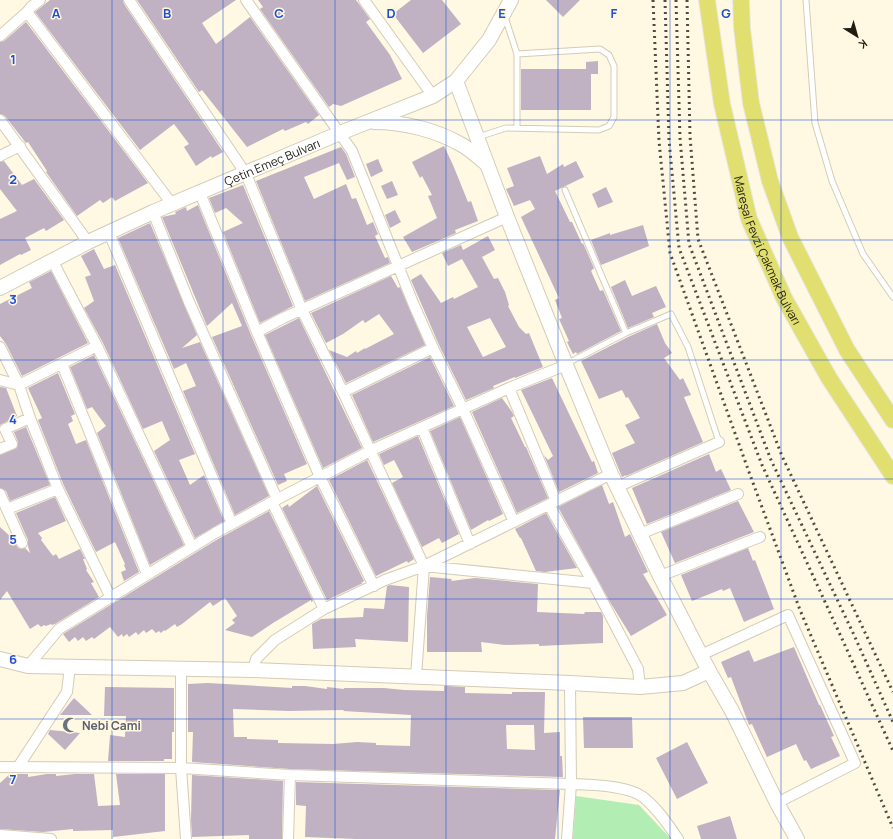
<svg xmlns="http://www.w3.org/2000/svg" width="893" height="839" font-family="Manrope,sans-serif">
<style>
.green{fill:#b2eeb4}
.building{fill:#c0b1c3;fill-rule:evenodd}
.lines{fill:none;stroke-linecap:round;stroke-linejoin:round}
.lane-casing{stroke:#d3ccb7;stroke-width:7}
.street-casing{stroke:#d3ccb7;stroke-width:12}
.secondary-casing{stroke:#d3ccb7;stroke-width:16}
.primary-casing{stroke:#e9e8e8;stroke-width:18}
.lane{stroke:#fff;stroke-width:5}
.street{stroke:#fff;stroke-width:10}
.secondary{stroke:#fff;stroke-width:14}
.primary{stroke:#e1df6f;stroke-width:16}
.rail{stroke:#504c41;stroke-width:3;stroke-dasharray:2 4;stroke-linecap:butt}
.grid{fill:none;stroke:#1d4ed8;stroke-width:1;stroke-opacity:0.55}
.labels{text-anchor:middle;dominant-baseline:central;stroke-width:3;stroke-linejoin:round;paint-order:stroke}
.street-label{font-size:12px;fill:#1f1c14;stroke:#fff8e2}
.worship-label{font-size:12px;font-weight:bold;fill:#5b616d;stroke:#fff8e2;text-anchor:start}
.grid-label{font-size:13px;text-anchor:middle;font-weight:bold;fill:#1d4ed8;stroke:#fff8e2;stroke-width:3;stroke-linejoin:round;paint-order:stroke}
</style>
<rect width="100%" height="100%" fill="#fff8e2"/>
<path class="green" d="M576,796L639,805L671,839H573Z"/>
<path class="building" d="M50,0H123L124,4L223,152L212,158L211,156L196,166L184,147L189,144L174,124L140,150L35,12Z
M137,0H236L202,23L216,44L250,17L319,115L308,124L306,122L285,131L283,129L247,147L202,90L199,92Z
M258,0H356L370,19L366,22L390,55L402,79L341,106L333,104L329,107L260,9L263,7Z
M411,0H442L461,24L423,53L393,14Z
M546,0H580L563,17Z
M26,22L148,183L115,201L112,197L103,203L100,200L77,216L46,172L47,171L28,142L26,143L5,116L0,114V42L4,41Z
M598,61V74H591V110H521V69H586V62Z
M444,146L453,165L468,202L471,201L478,221L455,230L456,233L412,252L403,237L437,218L428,196L432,195L422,176L420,178L412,162Z
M341,147L346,154L355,177L347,180L339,163L304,177L314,199L346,184L352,199L356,198L367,225L373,222L378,234L375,236L385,258L388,257L390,263L305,301L256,181Z
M540,156L547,174L563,164L564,167L576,161L584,177L555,191L570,222H572L582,244L583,243L594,268L591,271L600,291L603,290L621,331L577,354L576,352L573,354L567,342L569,341L559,319L562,318L555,300L559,298L521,217L535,209L530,200L514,206L506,189L514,186L507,168Z
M378,159L383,171L371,177L366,164Z
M4,161L22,185L34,179L64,220L46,231L44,228L25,238L31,250L21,255L20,254L0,265V219L17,211L0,189V162Z
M392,181L398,195L387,199L381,186Z
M243,185L293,306L260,323L223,232L243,223L226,208L215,213L209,198Z
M606,187L613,202L598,208L592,194Z
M198,205L251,335L307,464L284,474L287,481L278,485L212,337L242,326L232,303L207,326L162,217L176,214L175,212L186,207L187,211Z
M395,210L401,222L390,228L385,215Z
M150,223L197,335L182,348L200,342L269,496L235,515L183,391L196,386L186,363L174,369L118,238Z
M643,225L649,246L601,265L591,240L610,233V235Z
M488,236L495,250L482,257L494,279L498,278L505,292L509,305L508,306L519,327L526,334L529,333L543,367L515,378V377L493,386L494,388L466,400L439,345L411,280L421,274L441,303L453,297L454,299L478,287L462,259L448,266L442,253L461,245L463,250ZM490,318L506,347L483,357L467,327Z
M94,249L104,269L115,265L195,454L179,460L190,485L204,475L224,521L195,538L154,451L170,440L162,421L143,429L103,343L84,308L94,301L85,277L91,275L81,256Z
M51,271L88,343L22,376L6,344L0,336V304L32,288L29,282Z
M391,276L398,288L400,287L425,345L346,383L329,350L347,357L356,351L357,353L365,348V349L394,334L379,314L365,323L363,320L343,334L326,343L311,313Z
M625,280L632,296L656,286L666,307L652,313L654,317L628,328L611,287Z
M299,318L362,448L323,468L265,335Z
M657,324L665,343L672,353L664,358L680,380L683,378L691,395L684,397L703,442L626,476V475L622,477L612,453L635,443L625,425L640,418L628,397L626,398L622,390L599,399L581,361L628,337Z
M94,355L184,545L150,565L97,433L106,426L92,407L87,409L70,367Z
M430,357L454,406L373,442L352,395Z
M58,373L75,414L71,416L73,421L68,424L76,444L86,440L139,572L124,581L121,572L126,570L124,565L125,564L115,542L96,552L64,486L38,420L42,418L28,388Z
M552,378L592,462L594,461L598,473L559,492L544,455L548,460L553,456L521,390Z
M0,387L6,388L17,416L0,425Z
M502,398L512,412L514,416L511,418L525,447H526L548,498L517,513L472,412Z
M460,417L503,514L489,521L488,520L471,530L430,431Z
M26,427L50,485L10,501L6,491L0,488V455L17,448L18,442L14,432Z
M418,436L459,534L442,543L439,538L422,547L392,483L403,477L394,460L384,465L379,454Z
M709,454L716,472L721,469L731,490L647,524L632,488Z
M367,460L414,559L408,563L407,561L376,576L329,480Z
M602,485L609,504L613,502L625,537L630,534L648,572L643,574L667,615L631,636L610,602L558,507Z
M317,486L364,581L361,583H363L327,600L282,508L288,504L289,507Z
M55,497L66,521L38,533L42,538L41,540L53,556L56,554L59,559L80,549L85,559H83L87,569L86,570L94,582L91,583L99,597L55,624L52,625L51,624L46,626L44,625L41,627L38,624L30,629L7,591L0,600V527L12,538L18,548L22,549L25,548L30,553L28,546V540L16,513Z
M738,501L754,532L675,563L661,532Z
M269,511L313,601L311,602V600L273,623L252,637L225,630L235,623L232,620L237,616L225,598L213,606L210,602L182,624L177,627L175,624L165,631L164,630L161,633L159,631L156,633L152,629L146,633L144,630L138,635L136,632L129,637L127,634L123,637L122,634L118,637L110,627L94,639L92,637L86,641L83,637L78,641L75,637L69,642L63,634L218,539Z
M546,513L577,568L545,572L536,571L521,538H520L515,529Z
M748,548L753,561L755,560L774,609L744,622L730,588L723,591L722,589L692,601L681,575Z
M430,577L452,579L451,581L475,578L538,584L537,612L584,614L585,612H601L603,616V643L539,646V644L505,645L481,642L482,652H427V616Z
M390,585L409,587L408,642L355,639L356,647L313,649L312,624L321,619L363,617L364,608L384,609L387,586Z
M794,647L819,705H820L834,736L831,737L840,756L811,769L806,760L804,761L796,744L767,757L752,724L749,725L731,677L728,678L721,662L749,650L754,662Z
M208,683L292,688V686H305L327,689V687L344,689V688H384L404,690L444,691V686H447L465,687V693L512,694V692H545L544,733L560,732V756H562L563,777L290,769L192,762L193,732H188V684ZM233,709L288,711L344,710L343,711L411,715L410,746L376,745V743L357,742L333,744L278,743V740L247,739V737H234ZM506,725H534L535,750L507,749Z
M105,687L174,688V732H172V759H164V761H108L110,735L125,737L126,716H104Z
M74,698L92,715H60Z
M583,717H632L633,748H584Z
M50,730L80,733L65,750L48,734Z
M687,742L708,783L677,799L656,758Z
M10,774H28V777L47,774H56V776L75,774H94L98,806L120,805L116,774H165V831L113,837V830L73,831V829L43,832L0,829V783Z
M192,775L283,781L282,839H249V835L192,837L191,820Z
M296,782L560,790L555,839H357L305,837L306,806L296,805Z
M730,816L737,839H701L697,826Z"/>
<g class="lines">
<g class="lane-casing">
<path id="lane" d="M806,0L815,123L832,181L863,254L893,297
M517,54V128
M478,137L506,128L599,130L609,126L614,117V66L609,55L600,49L517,54L505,17
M565,190L626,333
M566,364L626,333L671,314L688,347L719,442"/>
</g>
<g class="street-casing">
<path id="street" d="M40,0L31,7L27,12L172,204
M129,0L246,174L302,310L343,392L424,566
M246,0L352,151L413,303L433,348L463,409L514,522
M364,0L433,96
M0,36L27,12
M0,120L88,242
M0,156L20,146
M200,193L257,332L320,477L374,586
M153,212L189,302L277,499
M109,233L232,524
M52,260L97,346L192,547
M257,332L283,318L507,217
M0,347L19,385L30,418L58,489L111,598
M62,364L147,574
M0,380L19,385L97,346
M509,388L556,501
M343,392L433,348
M422,428L470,544
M0,449L12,444L5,429L30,418
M617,487L719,442
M0,494L22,543
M272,502L324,609
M549,505L593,583L638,669L640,687
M7,509L58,489
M640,534L738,494
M660,576L760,537
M701,655L788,615L855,763L777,803
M28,666L59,629L215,533L272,502L374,449L509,388L566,365
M181,669V768L186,839
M253,670L256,659L275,640L324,609L385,580L424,566L611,474
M416,676L424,566L593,583
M0,767L181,768L290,775L571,784C590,785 627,785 643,797C657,808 668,824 678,839
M18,767L67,692L70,666
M0,835L51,839
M288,839L290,775
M567,839L571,784L570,683"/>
</g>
<g class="secondary-casing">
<g id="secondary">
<path d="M456,81L507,217L566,365L611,474L660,576L709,671L732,711L777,803L797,839"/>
<path d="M374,122C404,122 436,130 462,145C471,150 479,158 487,164"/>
<path id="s1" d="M0,288L88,242L153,212L340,133L433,96L456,81L489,40L511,0"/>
<path d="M0,659L28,666L253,670L570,683L640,687L683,683L709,671"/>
</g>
</g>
<g class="primary-casing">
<g id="primary">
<path id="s2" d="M707,0L722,104L749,219L784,298L829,378L893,476"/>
<path d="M741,0L742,28L751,103L770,181L790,237L847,350L893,420"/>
</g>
</g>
<use href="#lane" class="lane"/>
<use href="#street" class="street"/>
<use href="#secondary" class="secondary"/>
<use href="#primary" class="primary"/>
<path class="rail" d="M653,0L659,141L670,253L749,472L800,610L893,828
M665,0L669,140L679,248L762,465L843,641L893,751
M676,0L680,138L689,244L771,460L854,635L893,722
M687,0L690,136L698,239L782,456L893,692"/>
</g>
<path class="grid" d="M112,0V839M223,0V839M335,0V839M446,0V839M558,0V839M670,0V839M781,0V839M0,120H893M0,240H893M0,360H893M0,479H893M0,599H893M0,719H893"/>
<defs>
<g id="mosque-bare" transform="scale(1.2)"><path d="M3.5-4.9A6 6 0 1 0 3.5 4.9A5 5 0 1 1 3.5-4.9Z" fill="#6b7280" stroke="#fff8e2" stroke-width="2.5" paint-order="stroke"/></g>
</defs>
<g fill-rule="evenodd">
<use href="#mosque-bare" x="70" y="725"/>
</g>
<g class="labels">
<g class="street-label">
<text stroke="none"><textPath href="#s1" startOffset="300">Çetin Emeç Bulvarı</textPath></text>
<text stroke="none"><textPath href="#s2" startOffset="259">Mareşal Fevzi Çakmak Bulvarı</textPath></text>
</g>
<g class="worship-label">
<text x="82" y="725">Nebi Cami</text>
</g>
</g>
<g class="grid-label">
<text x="56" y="18">A</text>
<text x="167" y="18">B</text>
<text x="279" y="18">C</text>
<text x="391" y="18">D</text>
<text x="502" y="18">E</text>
<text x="614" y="18">F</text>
<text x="726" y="18">G</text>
<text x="13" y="64">1</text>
<text x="13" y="184">2</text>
<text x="13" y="304">3</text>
<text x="13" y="424">4</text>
<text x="13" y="544">5</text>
<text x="13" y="664">6</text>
<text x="13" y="784">7</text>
</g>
<g transform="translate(857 36) rotate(143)" stroke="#fff8e2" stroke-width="3" paint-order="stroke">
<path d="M0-3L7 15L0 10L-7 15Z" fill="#1f1c14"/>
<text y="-6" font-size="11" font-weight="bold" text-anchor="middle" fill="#1f1c14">K</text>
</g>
</svg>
